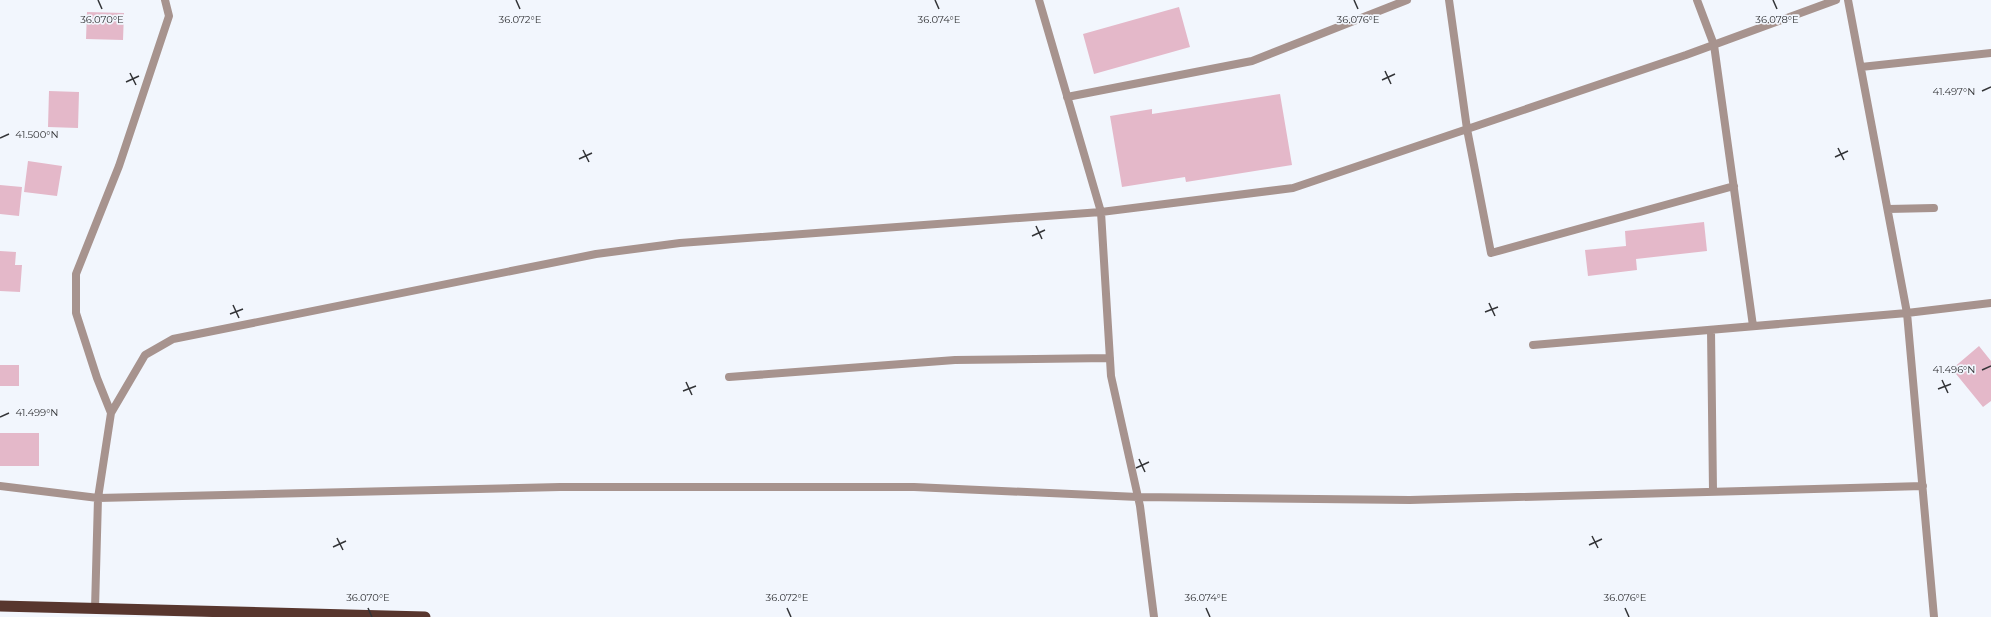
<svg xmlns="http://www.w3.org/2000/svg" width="1991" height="617" font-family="Montserrat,sans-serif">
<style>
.building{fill:#e4b8c9}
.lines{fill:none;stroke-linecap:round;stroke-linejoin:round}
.minor{stroke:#a7938e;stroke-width:8}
.trunk{stroke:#58362e;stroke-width:11}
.ticks{fill:none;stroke:#333437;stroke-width:1.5}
.ticks-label{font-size:10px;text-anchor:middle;fill:#333437;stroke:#f2f6fd;stroke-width:3.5;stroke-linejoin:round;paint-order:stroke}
</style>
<rect width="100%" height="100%" fill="#f2f6fd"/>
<path class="building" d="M1179,7L1190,47L1094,74L1083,34Z
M87,12L124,13L123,40L86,39Z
M49,91L79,92L78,128L48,127Z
M1280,94L1292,165L1186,182L1185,177L1122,187L1110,116L1152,109V114Z
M28,161L62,166L57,196L24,192Z
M0,185L22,187L19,216L0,214Z
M1704,222L1707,251L1636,259L1637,270L1588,276L1585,250L1626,246L1625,231Z
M0,251L16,252L15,265H22L20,292L0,291Z
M1979,346L1991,361V401L1983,407L1952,369Z
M0,365H19V386H0Z
M0,433H39V466H0Z"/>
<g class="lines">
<path class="minor" d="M1039,0L1101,212L1111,376L1140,506L1154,617
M1449,0L1467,129L1491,253L1734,186
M1697,0L1714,45L1753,326
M1848,0L1907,313L1934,617
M1861,67L1991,53
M1067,97L1252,61L1407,0
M1888,209L1934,208
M1711,330L1713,491
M1533,345L1907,313L1991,303
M729,377L955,360L1110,358
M111,413L145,355L173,339L596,254L680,243L1101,212L1293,188L1686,55L1836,0
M0,486L98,498L560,487H914L1138,497L1410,500L1923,486
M95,609L98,498L111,413L97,378L76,313V274L119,166L169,16L165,0"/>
<path class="trunk" d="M0,606L425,617"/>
</g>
<path class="ticks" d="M98,0L102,9M516,0L520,9M935,0L939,9M1354,0L1358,9M1773,0L1777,9M1385,71L1391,84M130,73L136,85M1382,80L1395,74M126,82L139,76M1982,91L1991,87M0,138L9,134M1838,148L1844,160M583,150L589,162M1835,157L1848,151M579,159L592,153M1036,226L1042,239M1032,236L1045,230M1489,303L1495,316M233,305L239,318M1485,312L1498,307M230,314L243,309M1982,370L1991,366M1942,380L1948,393M686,382L692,395M1938,389L1951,384M683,391L696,386M0,417L9,413M1139,459L1145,472M1136,468L1149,462M1592,536L1598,548M337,538L343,550M1589,545L1602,539M333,547L346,541M368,608L372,617M787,608L791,617M1206,608L1210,617M1625,608L1629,617"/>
<g class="ticks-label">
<text x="102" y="23">36.070°E</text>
<text x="520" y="23">36.072°E</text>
<text x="939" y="23">36.074°E</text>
<text x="1358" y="23">36.076°E</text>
<text x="1777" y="23">36.078°E</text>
<text x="1954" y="95">41.497°N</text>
<text x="37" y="138">41.500°N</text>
<text x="1954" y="373">41.496°N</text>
<text x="37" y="416">41.499°N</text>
<text x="368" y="601">36.070°E</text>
<text x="787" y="601">36.072°E</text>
<text x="1206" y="601">36.074°E</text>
<text x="1625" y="601">36.076°E</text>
</g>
</svg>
